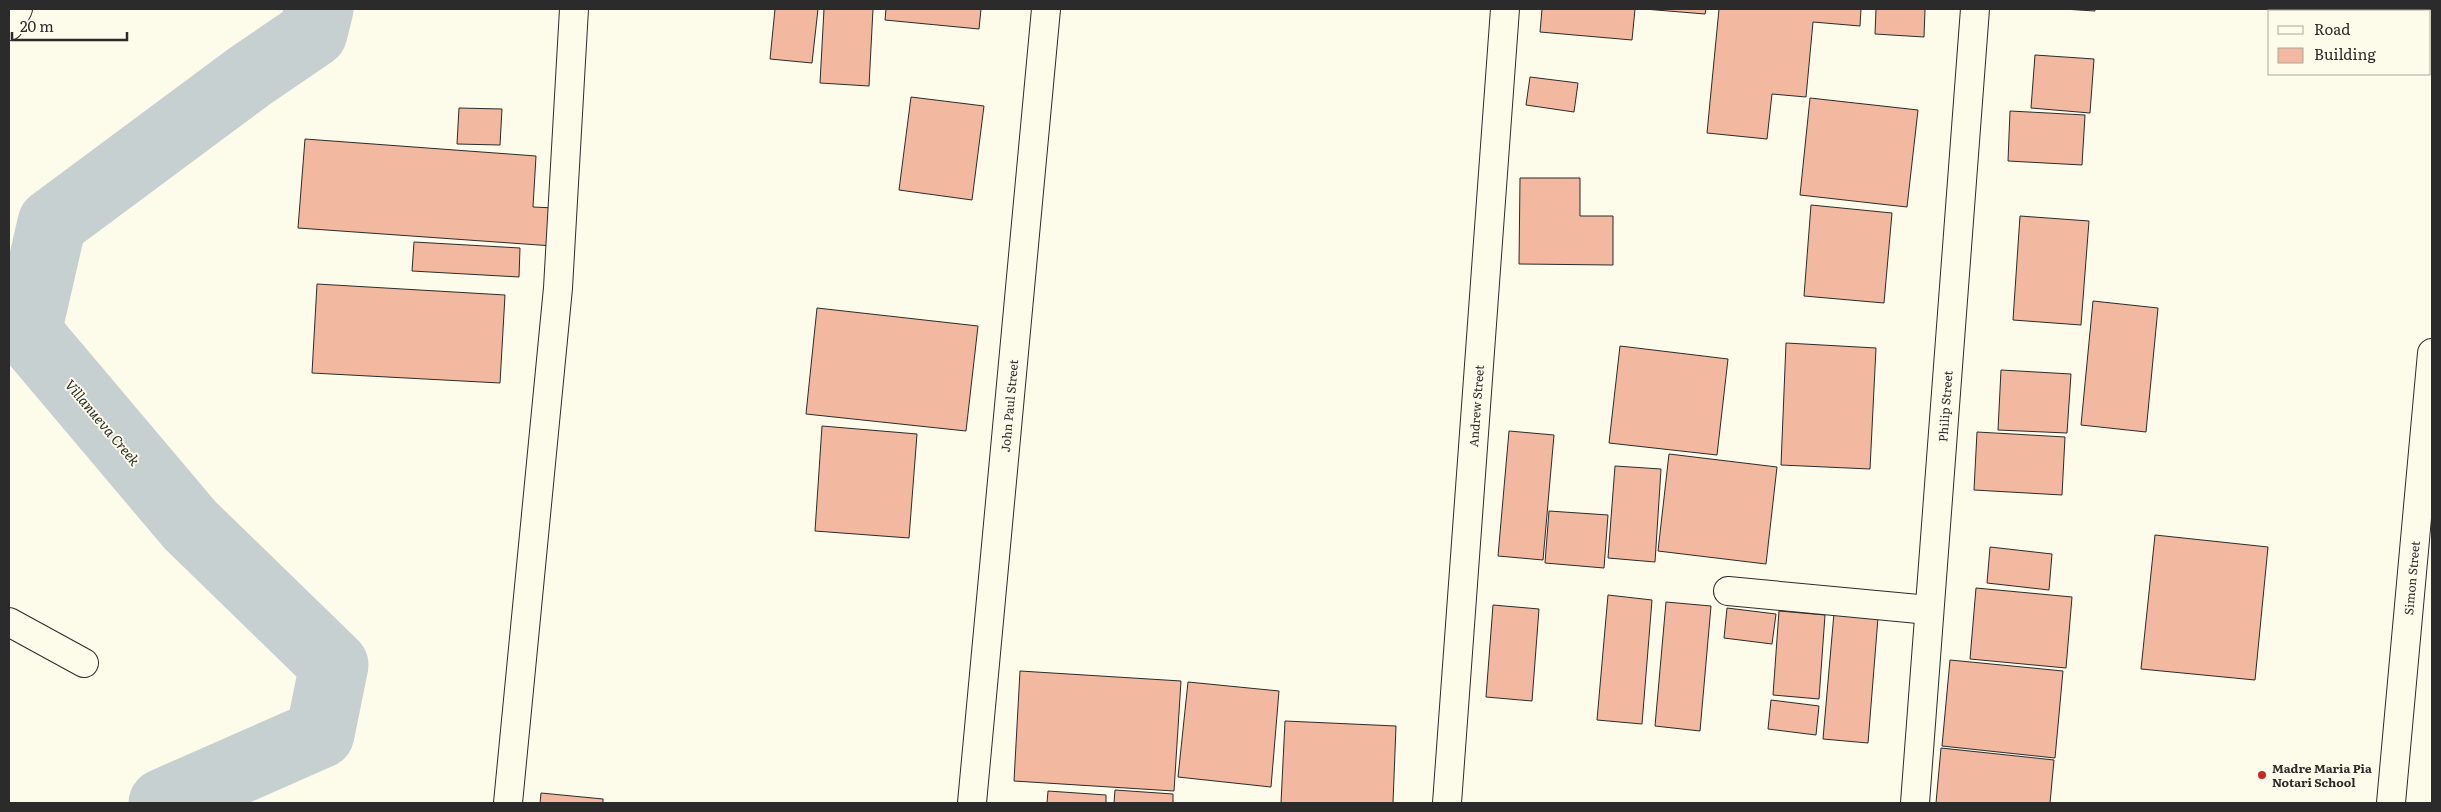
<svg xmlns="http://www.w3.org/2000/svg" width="2441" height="812" font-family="Literata,serif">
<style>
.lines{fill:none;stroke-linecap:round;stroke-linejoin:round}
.river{stroke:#c7d0d0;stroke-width:69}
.building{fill:#f2b8a0;stroke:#2b2b2b}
.street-casing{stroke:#2b2b2b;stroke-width:30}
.street{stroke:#fdfbea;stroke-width:28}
.poi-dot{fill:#c62828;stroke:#fdfbea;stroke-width:2}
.labels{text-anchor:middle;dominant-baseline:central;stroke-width:4;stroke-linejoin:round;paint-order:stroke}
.street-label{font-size:12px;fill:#2b2b2b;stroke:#fdfbea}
.poi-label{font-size:12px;font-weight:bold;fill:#2b2b2b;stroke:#fdfbea;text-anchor:start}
.water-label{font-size:14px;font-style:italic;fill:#2b2b2b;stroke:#fdfbea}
</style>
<rect width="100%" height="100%" fill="#fdfbea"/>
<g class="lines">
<path class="river" d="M163,803L320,734L334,665L190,525L27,332L52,223L250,76L313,33L319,9"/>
</g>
<path class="building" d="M775,9H818L812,63L770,59Z
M824,9H873L869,86L820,83Z
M886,9H981L979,29L885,20Z
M1542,9H1635L1632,40L1540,32Z
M1644,9H1706L1705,14Z
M1719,9H1861L1860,26L1813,22L1806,97L1772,94L1767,139L1707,133Z
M1876,9H1925L1924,37L1875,34Z
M2063,9H2095V11Z
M2035,55L2094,59L2090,113L2031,108Z
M1530,77L1578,83L1574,112L1526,105Z
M911,97L984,106L972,200L899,190Z
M1810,98L1918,110L1907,207L1800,195Z
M459,108L502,109L500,145L457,144Z
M2010,111L2085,115L2082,165L2008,161Z
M305,139L536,156L533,207L555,208L553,246L298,228Z
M1520,178H1580V216H1613V265L1519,264Z
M1811,205L1892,213L1884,303L1804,296Z
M2020,216L2089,221L2081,325L2013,320Z
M414,242L520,248L519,277L412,271Z
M317,284L505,295L500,383L312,373Z
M2093,301L2158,308L2146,432L2081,425Z
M817,308L978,326L966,431L806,414Z
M1786,343L1876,348L1870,469L1781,465Z
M1620,346L1728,359L1717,455L1609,443Z
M2001,370L2071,374L2067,433L1998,430Z
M822,426L917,434L909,538L815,531Z
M1509,431L1554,435L1543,560L1498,556Z
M1977,432L2065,437L2062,495L1974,490Z
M1669,454L1777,467L1766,564L1658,551Z
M1615,466L1661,469L1655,562L1608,558Z
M1549,511L1608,515L1604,568L1545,563Z
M2155,535L2268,547L2255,680L2141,669Z
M1990,547L2052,554L2049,590L1987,583Z
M1976,588L2072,597L2066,668L1970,659Z
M1608,595L1652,600L1642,724L1597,720Z
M1666,602L1711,606L1700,731L1655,726Z
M1493,605L1539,609L1532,701L1486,697Z
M1727,608L1776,614L1772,644L1724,638Z
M1779,611L1825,615L1819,699L1773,695Z
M1834,613L1878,618L1868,743L1823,739Z
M1950,660L2063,671L2055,758L1942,746Z
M1020,671L1181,681L1174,791L1014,781Z
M1188,682L1279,691L1271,787L1178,777Z
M1771,700L1819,706L1816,735L1768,729Z
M1285,721L1396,726L1393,803H1281Z
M1941,748L2054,760L2050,803H1936Z
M1115,790L1173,794V803H1114Z
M1048,791L1106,795V803H1047Z
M541,793L603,799V803H540Z"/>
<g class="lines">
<g class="street-casing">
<g id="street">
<path d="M9,26L18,9"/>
<path d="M1728,591L1929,610"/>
<path d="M9,622L84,663"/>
<path d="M508,803L558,288L574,9"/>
<path id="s1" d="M972,803L1046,9"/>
<path id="s2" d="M1447,803L1505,9"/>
<path id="s3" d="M1915,803L1975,9"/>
<path id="s4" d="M2391,803L2432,353"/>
</g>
</g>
<use href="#street" class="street"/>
</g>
<circle class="poi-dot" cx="2262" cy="775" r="5"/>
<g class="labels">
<g class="street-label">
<text stroke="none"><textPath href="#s1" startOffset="399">John Paul Street</textPath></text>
<text stroke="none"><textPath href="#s2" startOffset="398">Andrew Street</textPath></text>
<text stroke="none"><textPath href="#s3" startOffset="398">Philip Street</textPath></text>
<text stroke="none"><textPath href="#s4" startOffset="226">Simon Street</textPath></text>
</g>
<g class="poi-label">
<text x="2272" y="768">Madre Maria Pia<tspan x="2272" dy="14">Notari School</tspan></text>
</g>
<g class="water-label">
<text transform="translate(103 422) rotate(50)">Villanueva Creek</text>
</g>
</g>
<rect width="2441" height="812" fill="none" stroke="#2b2b2b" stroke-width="20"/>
<rect x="2268" y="10" width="162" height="65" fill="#fdfbea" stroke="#a9a89e"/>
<rect x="2278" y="26" width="25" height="8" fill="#fdfbea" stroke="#a9a89e"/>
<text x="2314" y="35" font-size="15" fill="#2b2b2b">Road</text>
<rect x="2278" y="48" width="25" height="15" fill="#f2b8a0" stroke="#a9a89e"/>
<text x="2314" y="60" font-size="15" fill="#2b2b2b">Building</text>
<path d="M12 32v8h115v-8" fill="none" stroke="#2b2b2b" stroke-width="2.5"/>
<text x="20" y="32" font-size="15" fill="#2b2b2b" stroke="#fdfbea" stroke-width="4" paint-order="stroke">20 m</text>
</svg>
